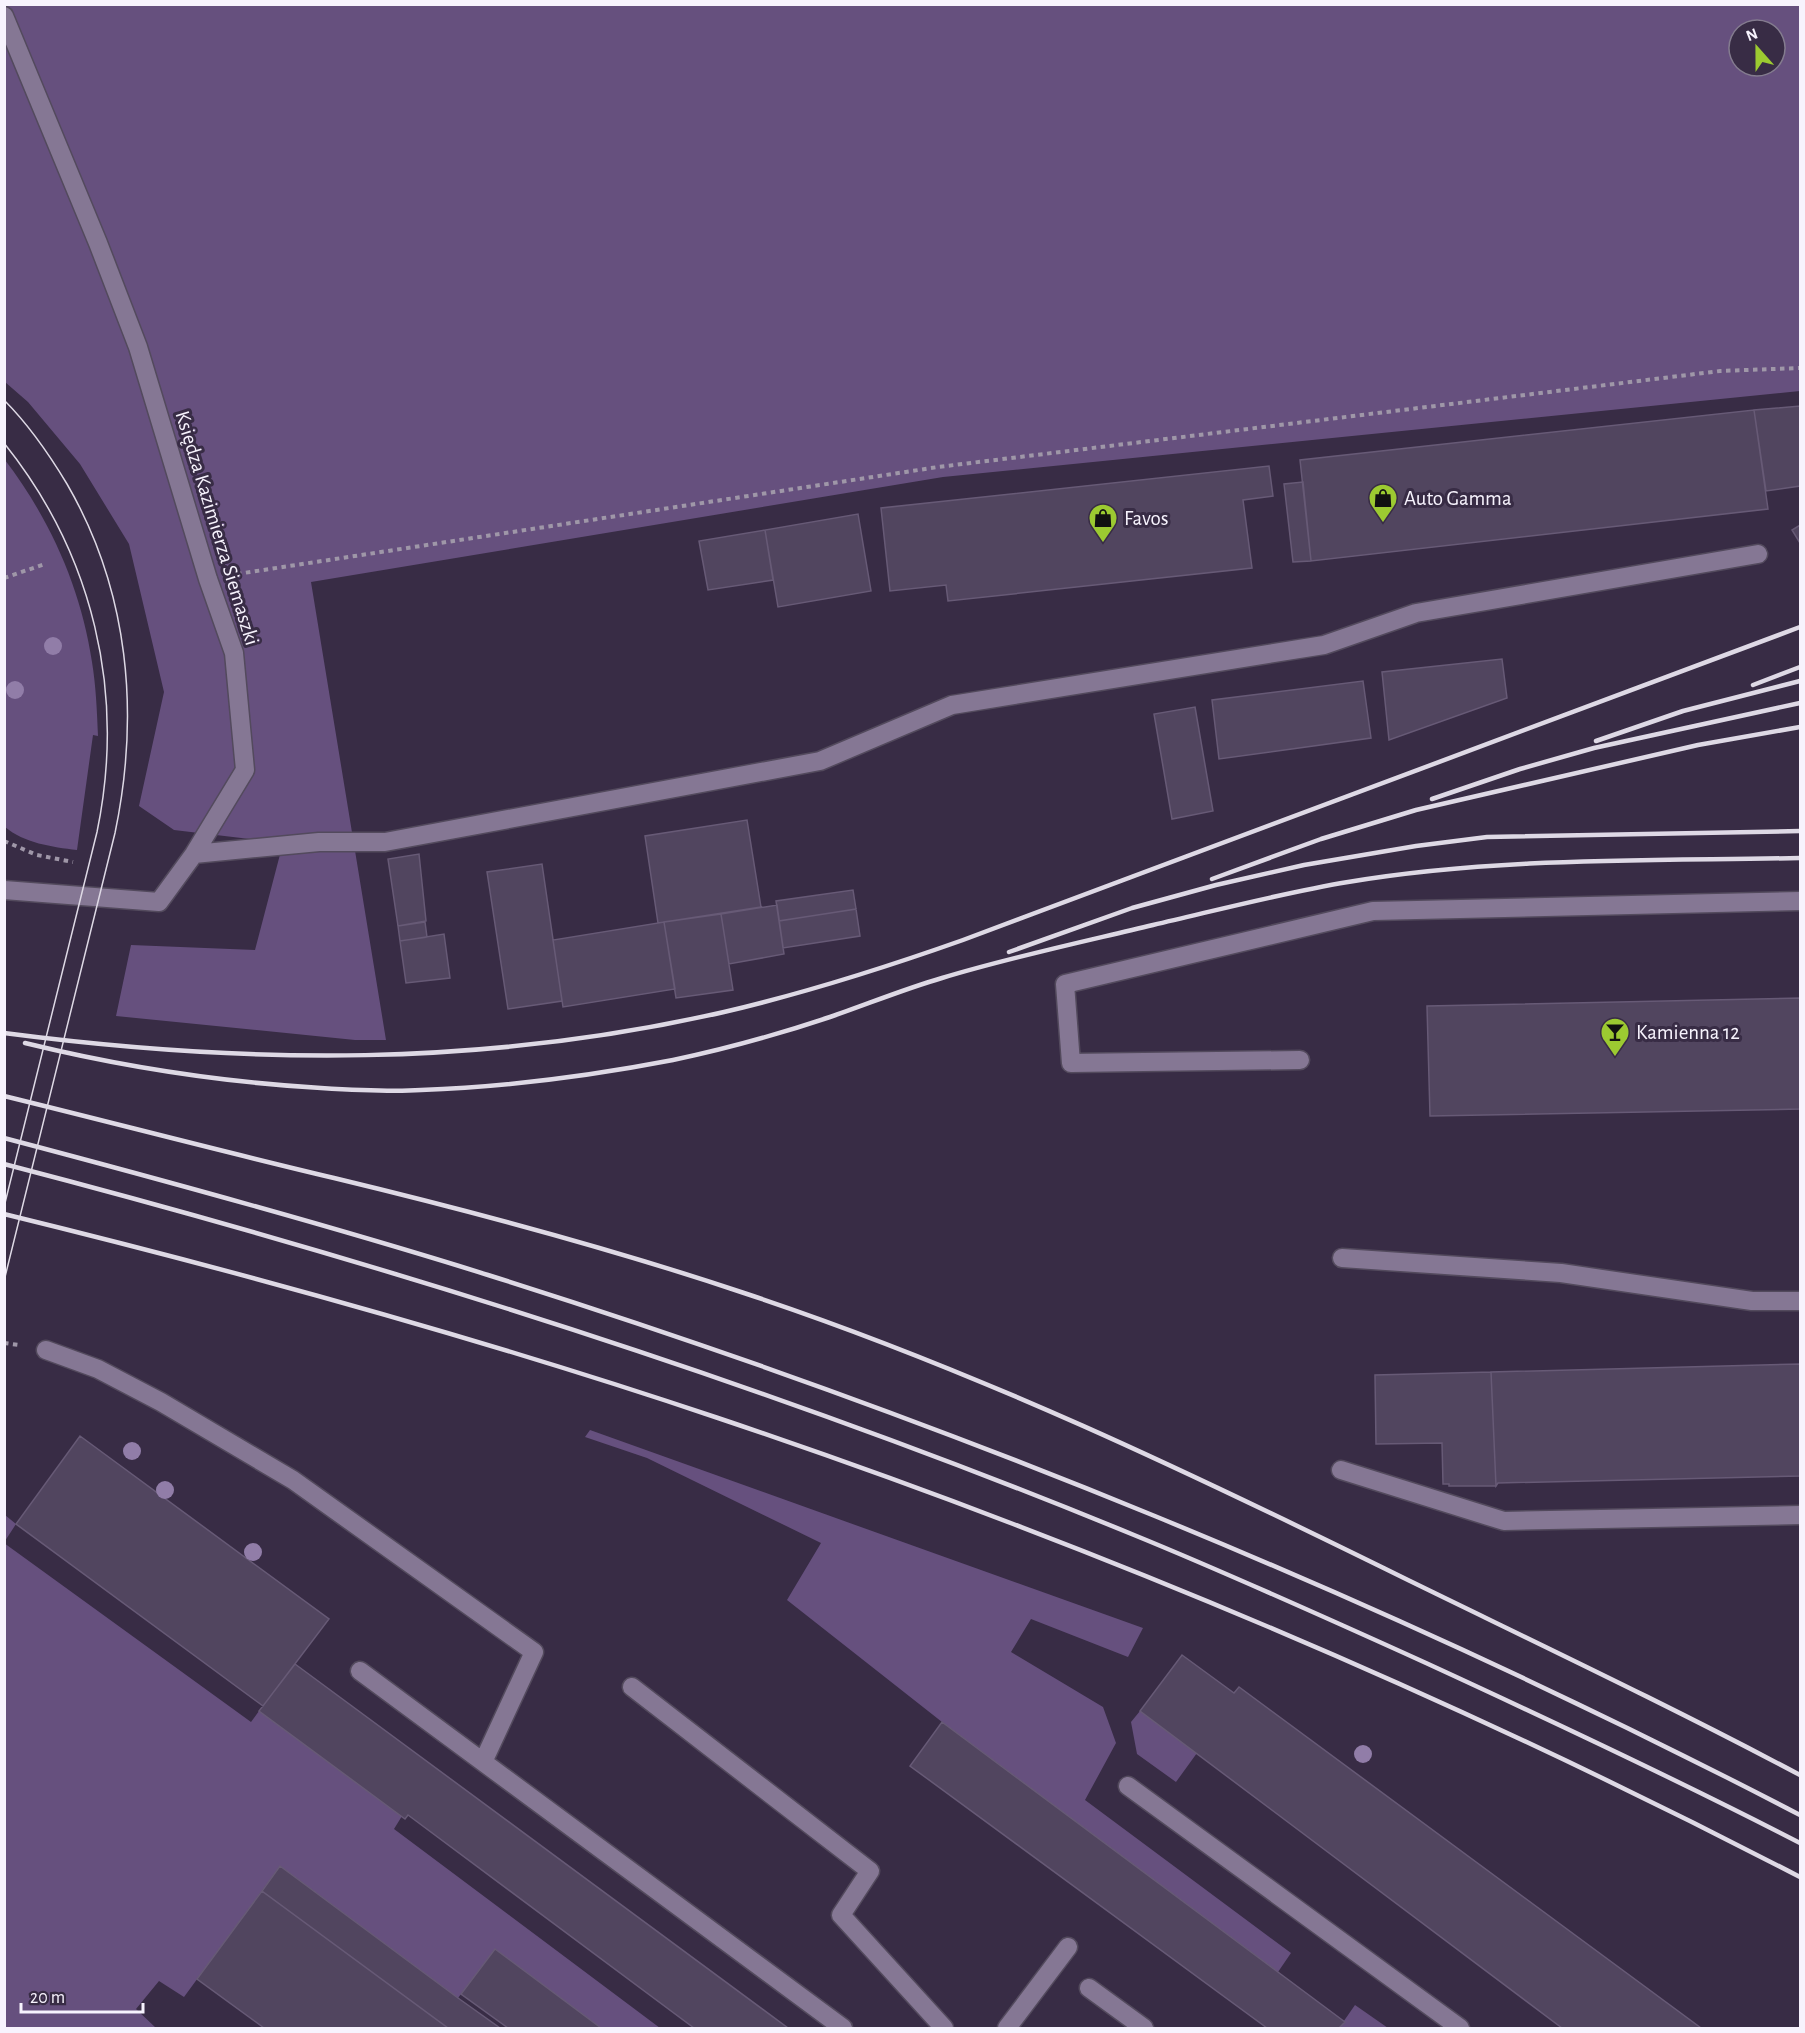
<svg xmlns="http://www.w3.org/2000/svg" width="1805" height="2033" font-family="'Alegreya Sans',sans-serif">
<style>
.green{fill:#66507e;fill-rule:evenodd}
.building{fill:#51455f;stroke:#675a76;stroke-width:1.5}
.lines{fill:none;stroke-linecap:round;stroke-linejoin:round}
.service-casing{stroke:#534a5d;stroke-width:21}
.path{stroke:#9f97a8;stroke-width:4;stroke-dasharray:4.5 4.5;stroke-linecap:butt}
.service{stroke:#857794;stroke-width:18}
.tram{stroke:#ded9e5;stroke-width:1.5}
.rail{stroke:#ded9e5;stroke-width:4.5}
.tree{fill:#917da8}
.labels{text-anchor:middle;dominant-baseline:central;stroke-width:6;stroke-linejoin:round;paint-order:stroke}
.poi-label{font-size:21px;fill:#f7f3fd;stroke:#382c45;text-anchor:start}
.street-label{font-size:21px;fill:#f7f3fd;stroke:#382c45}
</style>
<rect width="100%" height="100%" fill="#382c45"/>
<path class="green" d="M5,5H1800V391L943,477L311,582L386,1040H355L116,1016L131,945L255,950L283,843L174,830L139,806L164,692L129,544L80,464L28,402L5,382ZM1739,30H1775V66H1739Z
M5,460C50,519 81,588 92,662C96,687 97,711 98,736L93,735L77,850C52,847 24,843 5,827Z
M590,1430L1143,1628L1128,1657L1031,1619L1011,1652L1103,1707L1116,1743L1085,1800L1291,1953L1278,1972L942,1722L787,1600L821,1543L647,1458L585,1437Z
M5,1515L16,1524L5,1541Z
M4,1543L251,1722L259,1711L402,1816L394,1829L660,2028H601L495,1949L458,1998L280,1866L184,1997L159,1981L136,2009L156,2028H5L4,1801L6,1798L4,1794Z
M1140,1711L1197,1753L1176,1782L1137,1754L1131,1722Z
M1355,2005L1388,2028H1339Z"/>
<path class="building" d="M1800,406V486L1766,491L1754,410Z
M1754,410L1768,509L1311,561L1300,460Z
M1269,466L1273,496L1243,500L1252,568L948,601L946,585L890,591L881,508Z
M1303,482L1311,561L1293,562L1284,484Z
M858,514L871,591L778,607L765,530Z
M1800,525V543L1792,530Z
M765,530L773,580L708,590L699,541Z
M1502,659L1507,698L1389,740L1382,672Z
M1363,681L1371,738L1219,759L1212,700Z
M1195,707L1213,811L1172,819L1154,714Z
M747,820L761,907L658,923L645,836Z
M419,854L426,921L398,926L388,859Z
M542,864L562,1001L508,1009L487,872Z
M853,890L856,909L779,921L776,901Z
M777,905L784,954L729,964L721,914Z
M856,909L860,936L783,948L779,921Z
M721,914L733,990L676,998L664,922Z
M425,922L427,937L400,941L398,926Z
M664,922L675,989L563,1007L553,940Z
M444,934L450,978L406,983L400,941Z
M1800,998V1109L1430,1116L1427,1006Z
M1800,1364V1476L1498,1483L1496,1486L1491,1372Z
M1491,1372L1496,1486H1449V1484H1443L1442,1443L1376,1444L1375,1375Z
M80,1436L329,1619L263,1706L16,1524Z
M1182,1655L1234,1693L1239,1687L1701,2028H1562L1140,1711Z
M295,1664L788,2028H694L408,1815L405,1819L259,1711Z
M942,1722L1345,2022L1339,2028H1267L910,1766Z
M280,1866L458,1998L500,2028H448L262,1891Z
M262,1891L448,2028H264L197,1979Z
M495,1949L601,2028H508L461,1994Z"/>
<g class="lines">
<g class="service-casing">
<path id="service" d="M4,16L98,243L138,347L208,579L234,653L245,770L194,854L159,902L4,890
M194,854L319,842H385L820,761L952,705L1324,645L1416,613L1758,554
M1300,1060L1071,1063L1065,984L1373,911L1800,901
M1342,1258L1561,1273L1752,1301H1800
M46,1350L98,1369L161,1402L293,1480L534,1652L483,1762
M1341,1470L1504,1521L1800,1515
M360,1671L843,2028
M632,1687L870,1871L841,1915L944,2028
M1128,1786L1460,2028
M1089,1988L1144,2028
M1007,2028L1068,1947"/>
</g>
<path class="path" d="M237,574L938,467L1720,371L1800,368
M4,578L45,564
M4,841L37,855L73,862
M4,1343L19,1345"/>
<use href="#service" class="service"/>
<path class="tram" d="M4,400C29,425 49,454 67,484C129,591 140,713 115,833L4,1281
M4,443C93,554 126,692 97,832L4,1207"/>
<path class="rail" d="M1753,685L1800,667
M1596,741L1683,711L1800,681
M1432,799L1520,769L1594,748L1800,703
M1212,879L1321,839L1416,810L1698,745L1800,727
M1009,952L1132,908L1216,885L1304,865L1416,846L1487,837L1800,831
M4,1033C250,1065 482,1067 724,1012C805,993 884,968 963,940L1800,627
M25,1043C123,1067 220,1082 321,1088C354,1090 388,1092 421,1090C505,1087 590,1076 673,1060C726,1049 779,1034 830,1017C868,1004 904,989 942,978C1011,957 1082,942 1153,925C1218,910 1282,893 1348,882C1497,857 1650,861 1800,858
M4,1096C114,1123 224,1152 334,1178C471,1211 610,1248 744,1293C974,1369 1193,1474 1410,1581C1541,1645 1672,1707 1800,1775
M4,1138C167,1181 328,1225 488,1275C937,1416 1383,1598 1800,1815
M4,1164C388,1264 767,1384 1134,1535C1232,1575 1329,1619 1426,1663C1552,1721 1678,1780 1800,1843
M4,1214C245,1273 483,1339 718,1418C1090,1543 1453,1697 1800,1877"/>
</g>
<g class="tree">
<circle cx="53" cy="646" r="9"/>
<circle cx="15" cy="690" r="9"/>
<circle cx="132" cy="1451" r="9"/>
<circle cx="165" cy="1490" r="9"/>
<circle cx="253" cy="1552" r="9"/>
<circle cx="1363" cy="1754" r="9"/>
</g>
<defs>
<g id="shop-pin" transform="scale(1.5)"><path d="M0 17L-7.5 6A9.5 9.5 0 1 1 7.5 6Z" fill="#9cca31" stroke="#382c45"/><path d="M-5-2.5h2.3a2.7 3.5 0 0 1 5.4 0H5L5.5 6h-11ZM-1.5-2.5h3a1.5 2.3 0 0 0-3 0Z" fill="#111"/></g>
<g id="bar-pin" transform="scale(1.5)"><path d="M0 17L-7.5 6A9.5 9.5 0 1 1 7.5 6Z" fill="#9cca31" stroke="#382c45"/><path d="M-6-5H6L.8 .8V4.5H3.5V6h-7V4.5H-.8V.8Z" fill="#111"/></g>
</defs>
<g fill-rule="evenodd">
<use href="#shop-pin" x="1383" y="498"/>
<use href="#shop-pin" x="1103" y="518"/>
<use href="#bar-pin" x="1615" y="1032"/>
</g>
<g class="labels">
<g class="poi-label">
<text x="1404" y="498">Auto Gamma</text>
<text x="1124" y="518">Favos</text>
<text x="1636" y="1032">Kamienna 12</text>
</g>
<g class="street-label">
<text transform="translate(217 528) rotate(73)">Księdza Kazimierza Siemaszki</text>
</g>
</g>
<rect width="1805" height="2033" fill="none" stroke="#f7f3fd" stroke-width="12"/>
<g transform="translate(1757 48) rotate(339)"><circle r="28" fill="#382c45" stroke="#847c8f" stroke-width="1.5"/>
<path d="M0-4.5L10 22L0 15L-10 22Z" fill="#9cca31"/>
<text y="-9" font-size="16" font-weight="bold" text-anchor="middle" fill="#f7f3fd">N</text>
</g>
<path d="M21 2003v9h122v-9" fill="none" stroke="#f7f3fd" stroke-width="3"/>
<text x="30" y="2003" font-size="18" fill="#f7f3fd" stroke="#382c45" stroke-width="4.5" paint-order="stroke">20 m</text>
</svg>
